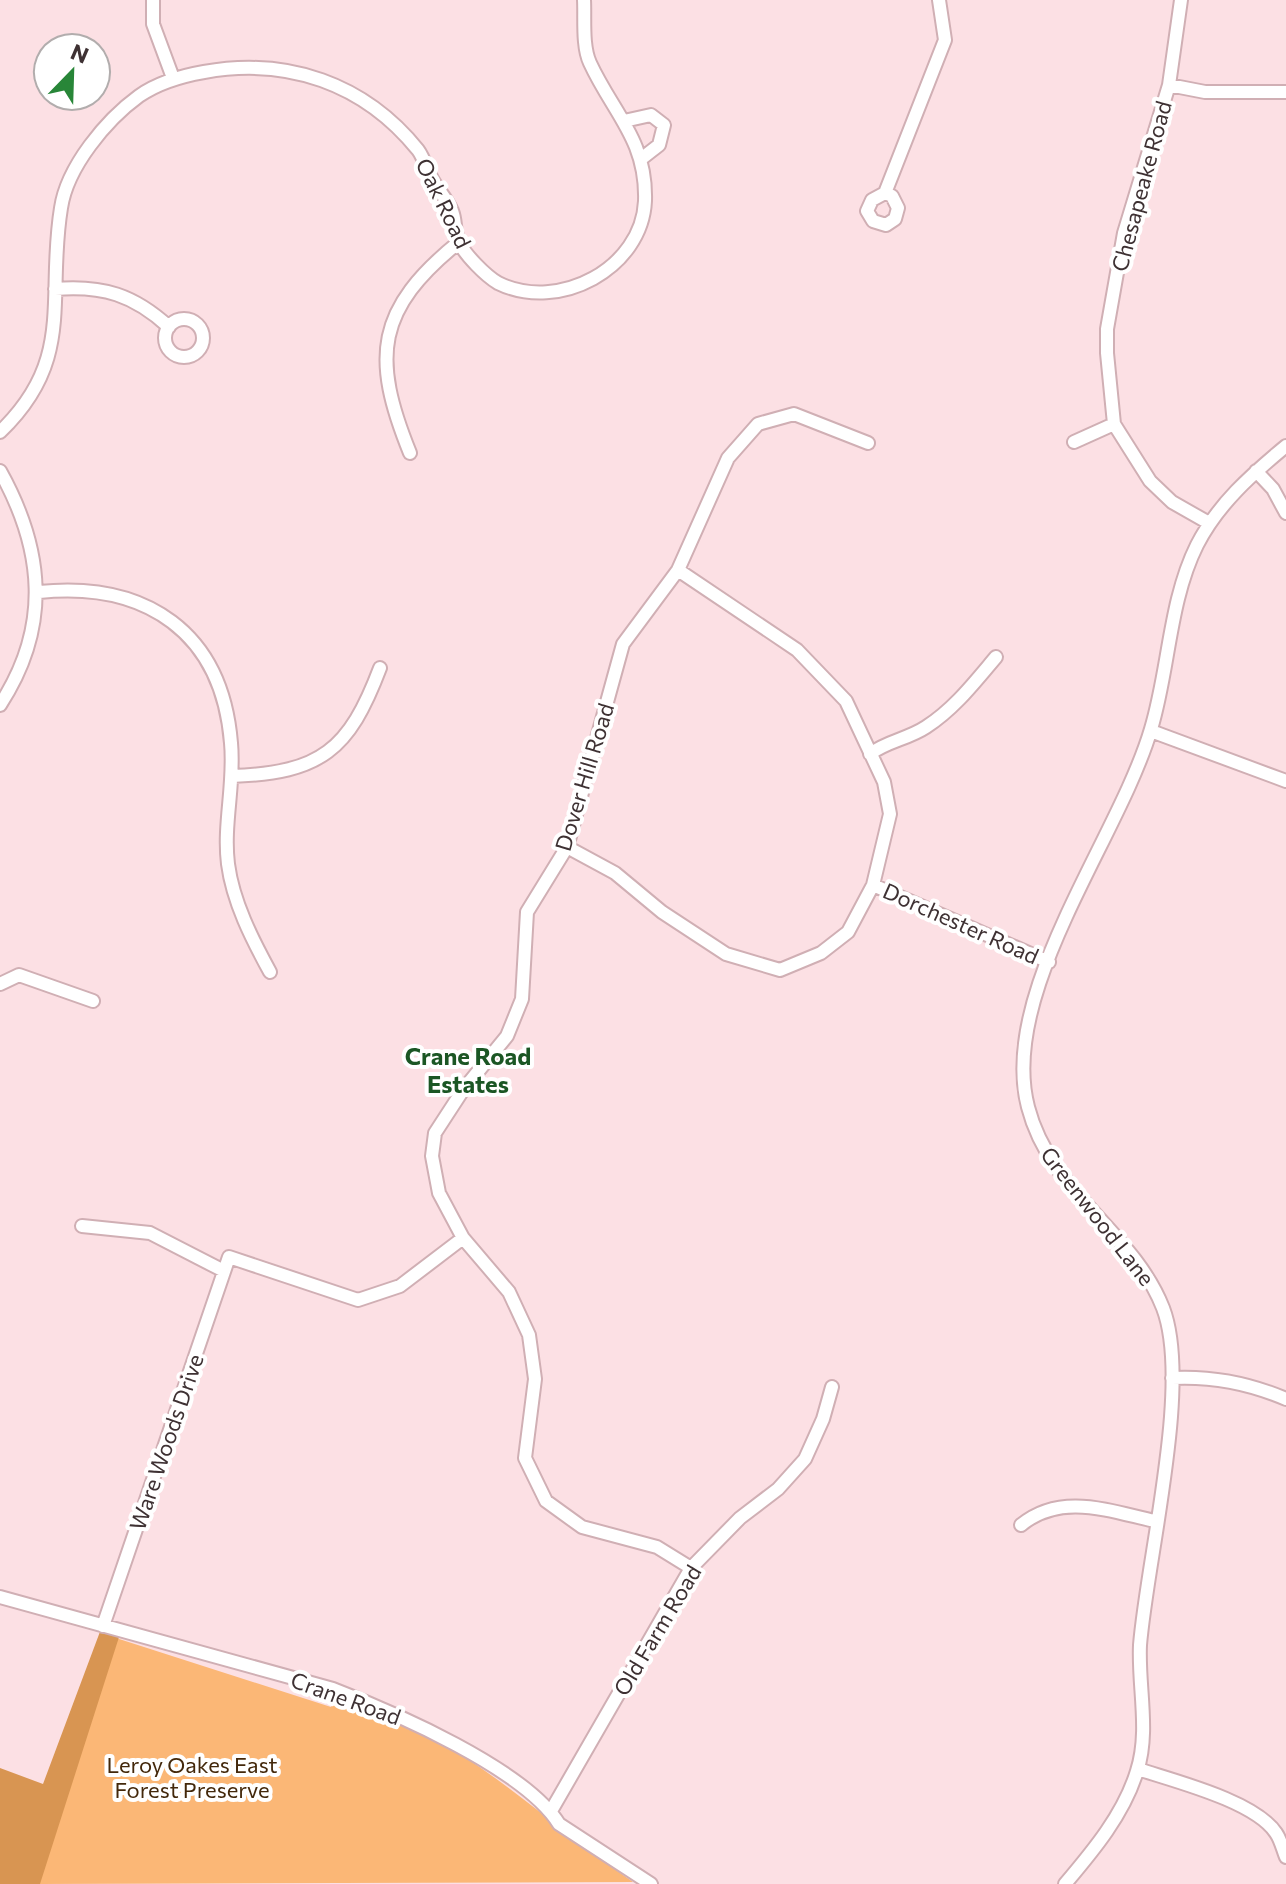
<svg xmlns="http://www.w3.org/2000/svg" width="1286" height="1884" font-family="Commissioner,sans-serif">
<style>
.green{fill:#fbb776}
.forest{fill:#d89552}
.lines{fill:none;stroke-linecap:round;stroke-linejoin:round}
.minor-casing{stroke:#d0afb4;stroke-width:16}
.minor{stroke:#fff;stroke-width:12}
.labels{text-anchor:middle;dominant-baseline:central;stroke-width:8;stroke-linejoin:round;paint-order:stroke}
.street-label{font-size:22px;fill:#3e3133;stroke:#fff}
.park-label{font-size:22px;fill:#43280b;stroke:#fff}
.neighbourhood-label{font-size:24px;font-weight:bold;fill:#1b5624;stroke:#fff}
</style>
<rect width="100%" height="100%" fill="#fce0e4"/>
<path class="green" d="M116,1638L331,1707L338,1698L345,1700C379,1714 415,1726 446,1745C513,1786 570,1839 633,1882L38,1884Z"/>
<path class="forest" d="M101,1629L120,1634L40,1884H0V1768L43,1784Z"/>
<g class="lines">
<g class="minor-casing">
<path id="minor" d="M153,0V24L173,78
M1181,0L1169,85L1124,233L1107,329V353L1114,424L1150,481L1172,502L1209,523
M1169,85L1205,92H1286
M624,121L651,115L664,125L659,145L641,159
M885,193L892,196L898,208L895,219L886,225L873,221L867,211L872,200L885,193L945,40L939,0
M55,289C103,285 134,295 169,327
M165 338a19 19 0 1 1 38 0a19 19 0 1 1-38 0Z
M0,432C76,359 46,299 61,208C67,167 106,120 139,96C159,82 181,76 204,72C287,57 364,83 418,150C424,158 427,170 432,179C438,190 447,199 452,211C456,220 454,232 459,242C465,255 486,276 498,283C559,313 642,268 645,201C647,140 613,113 590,63C582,46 585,18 584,0
M1074,442L1114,424
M410,453C371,357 376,309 459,242
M0,471C44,550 51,627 0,705
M1256,471L1273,489L1286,513
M39,592C146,581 222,632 231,743C235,784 223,824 228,864C233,902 252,939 270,972
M1151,731L1286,781
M870,754C887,741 908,739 926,727C954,709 974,683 996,657
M232,776C321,773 349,750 380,668
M567,847L615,873L662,912L726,954L780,970L821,953L848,932L873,885L890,814L884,782L846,701L797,650L678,570
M873,885L1049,962
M0,984L19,975L93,1001
M82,1226L150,1233L224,1271
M1172,1378C1212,1376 1249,1383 1286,1399
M1021,1525C1061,1492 1109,1511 1155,1521
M691,1568L657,1547L582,1527L546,1501L525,1458L535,1379L529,1335L509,1292L463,1238L439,1193L432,1156L435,1133L463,1090L507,1036L522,999L527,912L567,847L623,644L678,570L728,458L758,424L794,414L868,443
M0,1597L333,1689C393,1712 525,1769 559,1824L651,1884
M103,1626L229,1257L358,1300L400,1286L463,1238
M1138,1769C1174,1781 1255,1801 1276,1833C1281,1840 1283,1850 1286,1857
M551,1811L691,1568L740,1518L778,1489L805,1459L823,1419L832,1387
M1065,1884C1093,1851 1124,1814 1137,1771C1150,1731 1138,1687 1140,1645C1147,1558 1192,1384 1163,1308C1133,1231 1050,1193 1028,1107C998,993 1119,838 1151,729C1169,670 1169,601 1197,545C1218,504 1251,475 1286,446"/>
</g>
<use href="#minor" class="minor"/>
</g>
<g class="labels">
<g class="street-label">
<text transform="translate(1141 186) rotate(-75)">Chesapeake Road</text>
<text transform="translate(444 203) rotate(64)">Oak Road</text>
<text transform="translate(584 777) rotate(-73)">Dover Hill Road</text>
<text transform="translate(961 923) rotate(24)">Dorchester Road</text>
<text transform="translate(1098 1216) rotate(52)">Greenwood Lane</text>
<text transform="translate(166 1442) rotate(-71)">Ware Woods Drive</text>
<text transform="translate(657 1630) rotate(-59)">Old Farm Road</text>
<text transform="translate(346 1698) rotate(20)">Crane Road</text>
</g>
<g class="park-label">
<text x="192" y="1764">Leroy Oakes East<tspan x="192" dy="25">Forest Preserve</tspan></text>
</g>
<g class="neighbourhood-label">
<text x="468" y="1055">Crane Road<tspan x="468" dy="28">Estates</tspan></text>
</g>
</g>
<g transform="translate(72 72) rotate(23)"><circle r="38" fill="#ffffff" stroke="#b2adad" stroke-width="2"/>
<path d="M0-6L14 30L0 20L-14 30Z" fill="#288638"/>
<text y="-12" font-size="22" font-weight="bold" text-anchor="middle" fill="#3e3133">N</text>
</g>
</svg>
